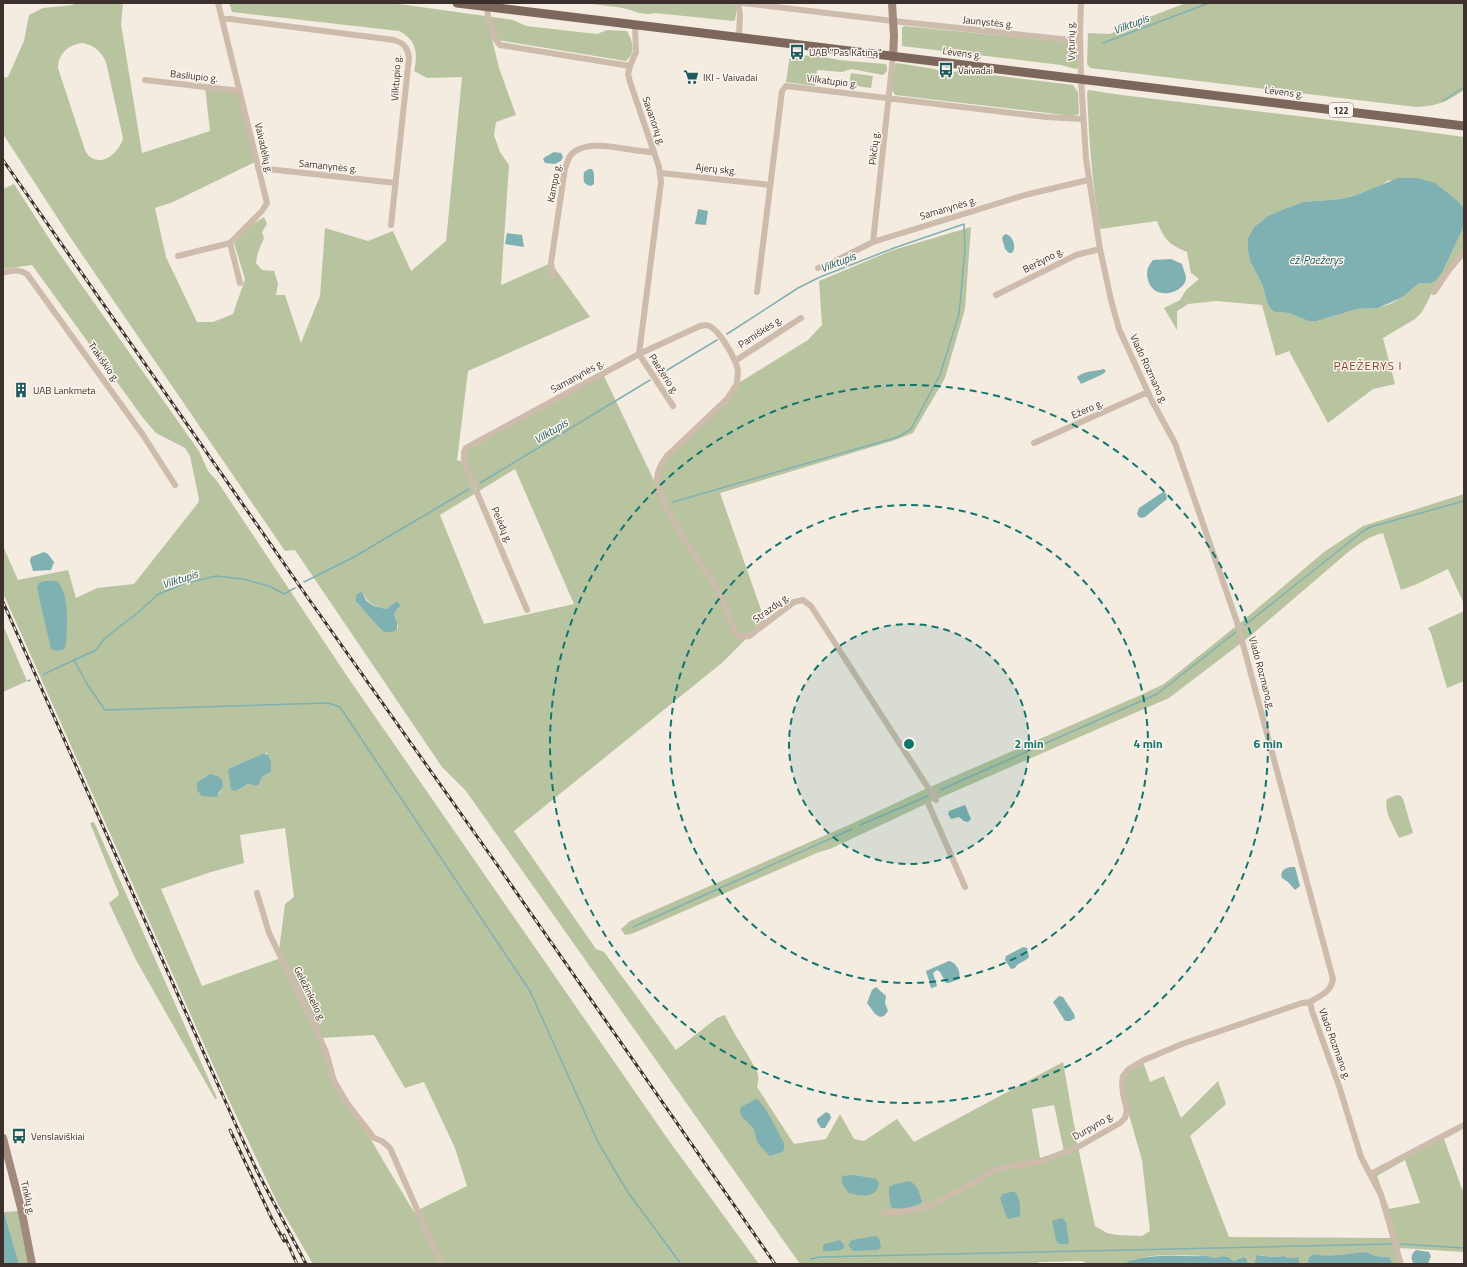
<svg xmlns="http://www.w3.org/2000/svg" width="1467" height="1267" font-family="'Titillium Web',sans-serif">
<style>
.green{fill:#b8c4a0;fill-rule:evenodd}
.water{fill:#7fb0b2}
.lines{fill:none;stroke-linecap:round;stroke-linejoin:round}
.stream{stroke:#7fb0b2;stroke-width:1.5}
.street{stroke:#cdbbac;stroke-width:6}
.secondary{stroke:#a18a7d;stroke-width:8}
.primary{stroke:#7d675c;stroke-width:9}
.rail-casing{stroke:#3b302b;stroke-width:3}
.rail{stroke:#fbf5ee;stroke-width:1.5;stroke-dasharray:4.5;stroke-linecap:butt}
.ring{fill:none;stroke:#0f766e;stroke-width:2;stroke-dasharray:7 5}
.labels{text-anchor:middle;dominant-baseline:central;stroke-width:3;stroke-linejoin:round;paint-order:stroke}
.shield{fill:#fbf5ee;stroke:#756b66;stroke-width:1}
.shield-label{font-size:9px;font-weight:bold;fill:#3b302b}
.street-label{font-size:10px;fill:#3b302b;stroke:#fbf5ee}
.poi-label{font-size:10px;fill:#3b302b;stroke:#fbf5ee;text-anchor:start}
.water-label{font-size:11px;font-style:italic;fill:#1f5a5e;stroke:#fbf5ee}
.quarter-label{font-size:12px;letter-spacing:1px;fill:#8c3b22;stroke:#fbf5ee}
.centre{fill:#0f766e;stroke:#fbf5ee;stroke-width:2}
.ring-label{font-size:12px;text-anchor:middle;font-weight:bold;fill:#0f766e;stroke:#fbf5ee;stroke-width:3;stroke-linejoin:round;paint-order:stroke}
</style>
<rect width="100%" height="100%" fill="#f4ebe1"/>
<path class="green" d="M73,3H123L121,24L142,153L210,131L205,87L240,91L257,161L173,202L155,208L166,257L197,322H213L233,314L245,279L234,243L251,225L264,217L267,224L262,232L264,238L258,252L256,263L262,270L274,271L278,284L276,295H285L301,343L320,296L325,228L368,241L393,231L411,271L446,241L462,77L427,78L414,71C418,54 417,40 399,31L232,12L229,3H392L513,20L526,26L597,34L607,30L627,31C633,42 636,52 626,61L492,39L499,68L516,115L496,122L494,135L500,152L509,165L501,285L551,263L590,317L468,371L457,460L463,462L464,452L603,374L659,491L660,466L726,399L737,384L808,340L822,325L819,281L893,250L971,227L965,309L945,378L913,433L895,440L720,493L766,624L749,636L723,662L514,831L596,949L604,952L676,1050L717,1018L725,1015C733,1034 746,1050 755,1068C759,1074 759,1080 757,1087L794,1144L826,1139L840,1114L854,1139L864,1141L897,1119L914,1142L1063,1062L1078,1147L1095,1226L1107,1233L1117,1235L1142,1236L1150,1231L1142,1160L1123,1094V1076L1143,1062L1150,1082L1164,1076L1181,1118L1218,1081L1226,1104L1190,1136L1229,1237L1393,1238L1371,1174L1464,1128L1444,1139L1462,1189L1464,1188V1252L1399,1248L1401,1264H1393L1389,1257L1375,1256L1367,1252L1338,1255L1322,1256L1313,1254L1309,1257L1307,1264H1300L1297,1257L1288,1258L1284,1256L1272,1257L1258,1255L1256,1257L1254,1264H1248L1247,1259L1241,1257L1234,1261L1228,1257L1223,1256L1215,1258L1208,1256C1190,1256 1163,1254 1146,1257C1136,1259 1122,1267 1113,1263L1085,1264V1262L1082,1261L1039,1262L1036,1264H800L466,791L442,767L295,550L285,551L70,237L3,134V78L8,77L24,41L29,15L43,8L73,5ZM82,43C94,45 101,51 106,62L123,138C120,151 103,168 89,156C86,153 84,148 83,144L58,68C58,54 68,45 82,43ZM515,469L574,604L484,624L440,515ZM364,595C368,604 378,608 387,609L394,603L399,608L394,614L398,627L397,630L384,631L356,602ZM1054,1105L1064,1151L1040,1158L1032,1109ZM1405,1160L1420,1203L1389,1209L1377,1176Z
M583,3H738L735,20L733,21L655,13C645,16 637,12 627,9C613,6 598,5 583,3Z
M1186,3H1464V90C1446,102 1438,106 1416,107L1090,68L1087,64L1088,33L1110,34L1131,24Z
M904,26L1066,42C1081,46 1078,53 1079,66L1076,69L1061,65L902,46V28Z
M790,55L799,56L814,55L839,60L885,64L887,66V71L883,75L851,69L842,72L817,70L815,86L786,82Z
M897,63L934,69L946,73L960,71L1073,85L1078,92L1079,114L1073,116L895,95L892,90L894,66Z
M851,73L873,76L871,88L849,85Z
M1089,90L1121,95L1390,127L1464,137V208L1459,202L1447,194L1389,180L1378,187L1357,195L1341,199L1303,202L1284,209L1268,216L1254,227L1248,238L1250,261L1262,284L1267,302L1275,312L1289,313L1308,321H1317L1357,309L1378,308L1390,304L1403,297L1419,283H1425L1443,271L1464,226V248L1436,285L1422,312L1415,319L1383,338L1395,384L1373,389L1328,423L1289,351L1276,356L1262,305L1216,301L1188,304L1177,311V330L1164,308L1180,300L1186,290L1199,279L1191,273L1187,252C1168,244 1164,239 1157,221L1100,229C1092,183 1089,138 1087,92Z
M14,184L54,246L199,451L208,471L217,481L349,679L667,1138L759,1264H313L278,1204L226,1094L3,593V546L18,580L68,570L76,598L97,588L134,584L198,503L199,499L190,456L185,448L156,433L143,418L32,265L3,269V189ZM264,753H267L271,772L262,777L259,785L256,786L248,784L244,786L228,769ZM208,775H215L220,778L223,788L218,795L214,796L197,790V782ZM285,828L294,897L285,904L278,959L202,986L161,889L211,872L244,863L240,835ZM374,1035L405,1088L424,1082L455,1148L467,1186L414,1212L384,1162L331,1070L320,1038Z
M1464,494V604L1448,569L1417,584L1401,590L1383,533C1369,536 1359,544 1347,553L1249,637L1169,698L928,803L830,849L819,852L634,933L625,935L621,929L630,921L851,824L932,786L1143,694L1164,684L1240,623L1324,552L1363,526Z
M1464,611V681L1447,688L1431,633L1428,628Z
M3,625L27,681L3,692Z
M1397,795L1401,796L1403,799L1413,833L1399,838C1395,828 1383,811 1387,799Z
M94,822L217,1098L215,1099L136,960L109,903L118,896L119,894L90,823Z
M18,1211L28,1264H19L4,1212Z"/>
<path class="water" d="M554,152L561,153L563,157L561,161L555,164L545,163L543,159L545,157Z
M589,169H592L594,173V184L591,186C583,184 583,181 584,172Z
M1398,178H1418L1435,183L1459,202L1464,208V226L1443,271L1436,280L1431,283H1419L1403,297L1378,308L1357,309L1317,321H1308L1289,313L1275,312L1271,309L1267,302L1262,284L1250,261L1248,249V238L1254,227L1268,216L1284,209L1303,202L1341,199L1357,195Z
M698,209L708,211L706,225L695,224Z
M507,233L522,235L524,247L505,244Z
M1006,234C1013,236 1017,247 1012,253H1009L1005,249L1002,238L1004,235Z
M1171,259L1182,264C1183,268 1185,273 1186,277C1187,292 1154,303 1148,280C1146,272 1147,267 1153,260Z
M1104,369L1106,371L1103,374L1081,384L1077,377C1086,370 1093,372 1104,369Z
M1163,492L1166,493L1167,499L1145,517L1141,518L1139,517L1137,514L1139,508Z
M44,552L48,554L54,562L51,570L33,571L30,561L31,557Z
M45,581H57C70,595 67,626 66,644L64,649C59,651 56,651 51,649L37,588L39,583Z
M361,592C364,594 364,597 366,600C371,606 380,608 387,609L394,603L398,602L400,606L394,614L397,623V630C394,631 389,633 385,632C379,629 362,607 356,602V595Z
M264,753L268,755L271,762V772L262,777L259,785L256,786L248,784L235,791L231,790L228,769Z
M210,774L218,776L222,780L223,788L219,792L217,797L202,796L197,790V782Z
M965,805L971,819L968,822L964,821L959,817L951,819L948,814L949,811Z
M1290,867H1295L1300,886L1295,890L1288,882L1282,878C1280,871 1284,869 1290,867Z
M1023,947L1027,948L1029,957C1025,962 1018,962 1015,968L1011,969L1005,960L1006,956Z
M949,961C957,963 961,972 959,979L949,983H946L940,972L937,970L933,973L937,986L932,988H931L926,971Z
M876,987L886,996L885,1003L888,1011L884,1016L880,1017L875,1014L867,1003L872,990Z
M1059,996L1063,997L1074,1014L1075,1018L1070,1021H1065L1053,1002Z
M756,1099C764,1102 779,1134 784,1143V1150L782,1152L770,1156C766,1152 759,1146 757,1141C755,1137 756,1132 753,1128C748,1122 737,1116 741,1107Z
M826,1112L830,1114L831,1118L825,1128H821L817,1122V1119Z
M854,1175L876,1179L879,1183C878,1198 861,1197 849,1193C845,1188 840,1183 842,1176Z
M909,1181C918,1184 919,1194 922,1201L921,1203C914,1207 898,1211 891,1207L889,1195V1187L892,1185Z
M1011,1192H1015C1021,1199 1020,1207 1020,1216L1010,1219L1007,1218L1000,1198L1003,1194Z
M3,1210L4,1212L19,1264H3Z
M1062,1218L1066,1222L1069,1242L1068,1244H1059L1056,1240L1052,1221Z
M875,1236L878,1237L880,1241L881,1248L877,1250L853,1251L848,1245L852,1240Z
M840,1240L844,1245V1248L841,1250L832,1251H823V1246L825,1244Z
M1416,1250L1429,1252L1431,1256L1428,1264H1414C1410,1259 1411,1254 1416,1250Z
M1367,1252L1375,1256L1389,1257L1393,1264H1307L1309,1257L1313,1254C1331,1258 1349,1253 1367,1252Z
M1257,1255L1272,1257L1284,1256L1288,1258L1298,1257L1300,1264H1254L1256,1257Z
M1208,1256L1215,1258L1223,1256L1228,1257L1234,1261C1239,1259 1242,1255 1247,1259L1248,1264H1123C1148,1252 1181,1257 1208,1256Z"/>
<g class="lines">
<path class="stream" d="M1103,43L1209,3
M1443,101L1464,87
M659,375L717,340
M480,483L650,380
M673,502L898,437L911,429L940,375L959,314L965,250L964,224L894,248L820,277L798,288L727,334
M304,582L354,557L469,489
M1245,625L1362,532L1370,527L1464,501
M74,660L87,684L105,710L328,703L340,707L530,991L598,1142L627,1191L681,1264
M44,674L96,650L104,639L141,610L157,595L183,584L216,576L243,579L269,586L284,594L295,588
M28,681L30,680
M940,790L1157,694L1236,632
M860,825L928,796
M633,927L852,829
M1401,1244L1464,1248
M811,1259L819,1257L1391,1244"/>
<path class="street" d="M218,3L267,203L262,211L230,243L240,283
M738,3L740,14L739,37
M743,3L893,21L1080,41
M1081,3L1080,33L1081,79L1086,159L1100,249L1111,300L1119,329L1152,401L1175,443L1237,622L1333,979C1331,992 1321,995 1310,1002L1312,1011L1339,1086L1361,1157L1381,1195L1401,1264
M487,7C487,16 493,39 500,45L630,66L628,74L630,82L659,167L661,182L639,354L673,406
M222,19H230L394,40C404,43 408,48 409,58L391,225
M630,66L636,52L635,25
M145,80L240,91
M258,168L396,183
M661,173L770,185
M873,242L893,57
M178,256L230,243
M818,268L827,265L873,242L1025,195L1088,180
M3,273C12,270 18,269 27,274L143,435L175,485
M553,276L551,263L565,168C567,164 568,159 570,156C586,135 632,153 654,152
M757,292L782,91L786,86L1046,117L1083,119
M1434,292L1449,270L1464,252
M996,295L1076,255L1100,249
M735,361L738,370L737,384L727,399L667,456C662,463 657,470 657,479C658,507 698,558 714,584C722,598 728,616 735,632L740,637L749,636L794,602L803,600L811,606L936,800
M1034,443L1148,392
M527,610L464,462V452L466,448L639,354L700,326C701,326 705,325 706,325C717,326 731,352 735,361L801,318
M928,803L965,887
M257,893L269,933L313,1023L326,1052L334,1081L347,1103L374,1138L382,1141L390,1148L441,1264
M1371,1174L1464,1125
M884,1213L908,1211L933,1205L997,1169L1042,1161L1078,1147L1120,1123L1125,1118L1127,1110L1123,1094L1122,1083L1123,1076L1129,1069L1144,1060L1182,1044L1302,1003L1310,1002"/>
<path class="secondary" d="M892,3L894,36L893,57
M3,1138L21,1208L32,1264"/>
<path class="primary" d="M457,3L1464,126"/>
<g class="rail-casing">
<path id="rail" d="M3,160L308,598L498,866L775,1264
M3,602L239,1132L257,1171L306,1264
M230,1130L272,1219L284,1241
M284,1235L297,1264"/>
</g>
<use href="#rail" class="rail"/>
</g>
<circle cx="909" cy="744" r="120" fill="#0f766e" fill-opacity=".12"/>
<g class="ring">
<circle cx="909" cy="744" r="120"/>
<circle cx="909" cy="744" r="239"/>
<circle cx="909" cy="744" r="359"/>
</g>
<defs>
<g id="bus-bare" transform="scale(1.2)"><path d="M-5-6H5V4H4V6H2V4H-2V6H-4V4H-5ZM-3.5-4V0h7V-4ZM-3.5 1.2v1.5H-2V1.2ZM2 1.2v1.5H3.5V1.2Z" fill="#1f5a5e" stroke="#fbf5ee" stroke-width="2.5" paint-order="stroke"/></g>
<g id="supermarket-bare" transform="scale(1.2)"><path d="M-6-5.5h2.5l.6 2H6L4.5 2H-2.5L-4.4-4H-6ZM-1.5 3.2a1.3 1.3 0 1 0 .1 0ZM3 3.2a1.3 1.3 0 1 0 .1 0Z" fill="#1f5a5e" stroke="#fbf5ee" stroke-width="2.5" paint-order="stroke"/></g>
<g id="building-bare" transform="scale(1.2)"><path d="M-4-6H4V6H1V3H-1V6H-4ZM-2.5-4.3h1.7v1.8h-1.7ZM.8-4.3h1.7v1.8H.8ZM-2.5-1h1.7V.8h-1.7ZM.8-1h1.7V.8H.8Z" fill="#1f5a5e" stroke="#fbf5ee" stroke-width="2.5" paint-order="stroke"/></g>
</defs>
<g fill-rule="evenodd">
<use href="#bus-bare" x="797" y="52"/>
<use href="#bus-bare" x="946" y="70"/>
<use href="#supermarket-bare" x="691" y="77"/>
<use href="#building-bare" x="21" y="390"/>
<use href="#bus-bare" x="19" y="1136"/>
</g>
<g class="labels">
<rect class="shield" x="1329" y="103" width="24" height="14" rx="3"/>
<g class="shield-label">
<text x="1341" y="110">122</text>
</g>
<g class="street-label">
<text transform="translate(988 22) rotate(6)">Jaunystės g.</text>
<text transform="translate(1071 41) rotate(-91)">Vyturių g.</text>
<text transform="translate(962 53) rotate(7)">Lėvens g.</text>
<text transform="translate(194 76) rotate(6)">Basliupio g.</text>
<text transform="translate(396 78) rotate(-86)">Vilktupio g.</text>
<text transform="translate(832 81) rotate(7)">Vilkatupio g.</text>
<text transform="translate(1284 92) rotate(7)">Lėvens g.</text>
<text transform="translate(654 121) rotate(71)">Savanorių g.</text>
<text transform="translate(264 148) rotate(77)">Vaivadėlių g.</text>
<text transform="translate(874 148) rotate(-84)">Pikčių g.</text>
<text transform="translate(328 166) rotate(6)">Samanynės g.</text>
<text transform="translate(716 169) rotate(6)">Ajerų skg.</text>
<text transform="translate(554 183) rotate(-79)">Kampo g.</text>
<text transform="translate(948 208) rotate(-17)">Samanynės g.</text>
<text transform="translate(1043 260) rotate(-27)">Beržyno g.</text>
<text transform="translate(760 332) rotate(-33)">Pamiškės g.</text>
<text transform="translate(104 362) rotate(55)">Trakiškio g.</text>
<text transform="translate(1149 369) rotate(65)">Vlado Rozmano g.</text>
<text transform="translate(664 374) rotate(57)">Paežerio g.</text>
<text transform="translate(577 376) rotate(-29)">Samanynės g.</text>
<text transform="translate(1087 409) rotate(-24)">Ežero g.</text>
<text transform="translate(502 525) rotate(67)">Pelėdų g.</text>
<text transform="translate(771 608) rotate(-36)">Strazdų g.</text>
<text transform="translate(1262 673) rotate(75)">Vlado Rozmano g.</text>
<text transform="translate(310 994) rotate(64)">Geležinkelio g.</text>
<text transform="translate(1335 1044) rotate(70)">Vlado Rozmano g.</text>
<text transform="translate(1093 1126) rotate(-30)">Durpyno g.</text>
<text transform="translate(28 1198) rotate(77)">Tinklų g.</text>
</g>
<g class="poi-label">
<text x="809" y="52">UAB "Pas Katiną"</text>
<text x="958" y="70">Vaivadai</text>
<text x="703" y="77">IKI - Vaivadai</text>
<text x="33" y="390">UAB Lankmeta</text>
<text x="31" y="1136">Venslaviškiai</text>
</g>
<g class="water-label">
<text transform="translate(1131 24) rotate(-21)">Vilktupis</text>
<text x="1316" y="260">ež. Paežerys</text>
<text transform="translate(838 262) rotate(-21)">Vilktupis</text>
<text transform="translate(551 431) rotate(-31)">Vilktupis</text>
<text transform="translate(180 579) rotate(-18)">Vilktupis</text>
</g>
<g class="quarter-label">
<text x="1368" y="365">PAEŽERYS I</text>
</g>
</g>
<circle cx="909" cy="744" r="6" class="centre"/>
<g class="ring-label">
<text x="1029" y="748">2 min</text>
<text x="1148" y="748">4 min</text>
<text x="1268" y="748">6 min</text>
</g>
<rect width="1467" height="1267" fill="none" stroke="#3b302b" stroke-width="8"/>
</svg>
